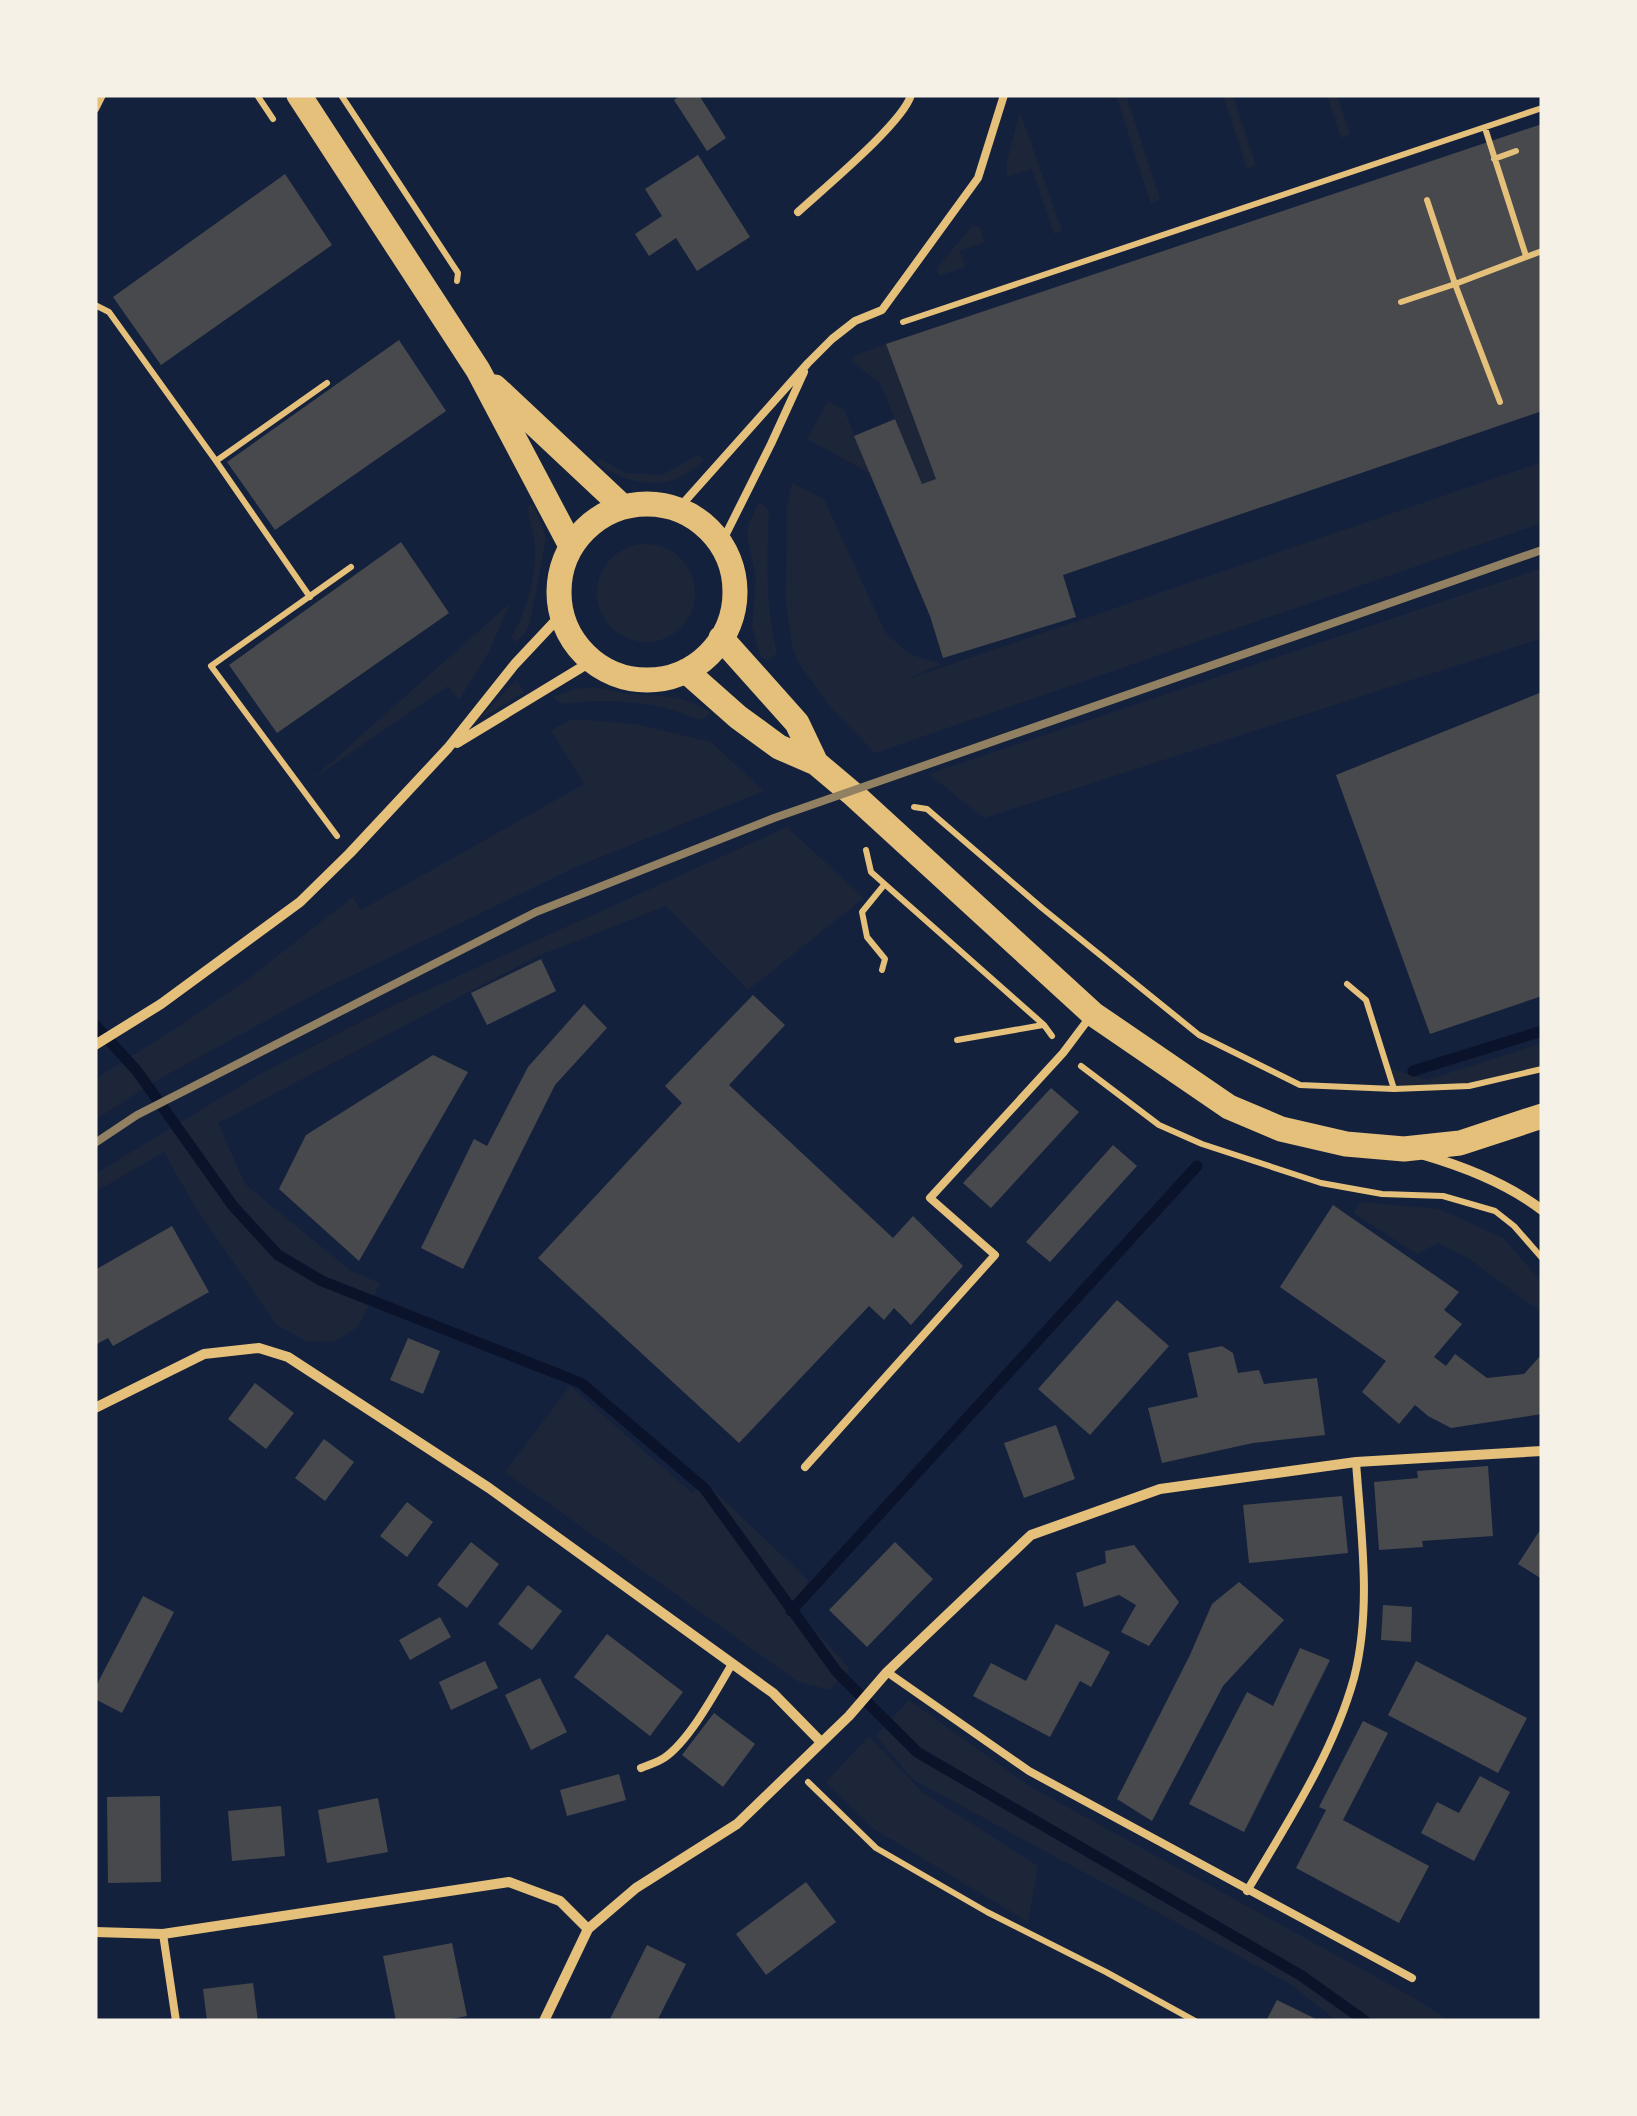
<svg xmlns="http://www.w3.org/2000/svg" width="1637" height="2116" font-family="Lora,serif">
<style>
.green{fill:#1d2539}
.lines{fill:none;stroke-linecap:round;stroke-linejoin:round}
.stream{stroke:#0b132b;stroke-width:11}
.building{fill:#48494c}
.path{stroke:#e5c07b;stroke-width:6}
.service{stroke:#e5c07b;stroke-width:8}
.minor{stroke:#e5c07b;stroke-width:10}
.primary{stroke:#e5c07b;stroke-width:25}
.rail{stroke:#918062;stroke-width:8}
</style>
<rect width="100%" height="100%" fill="#14213d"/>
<path class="green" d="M1116,95H1126L1160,199L1151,204Z
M1223,95H1233L1256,165L1247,169Z
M1327,95H1337L1350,134L1341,138Z
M1020,112L1062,231L1054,234L1032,169L1007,177V160Z
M973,225L980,227L984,242L960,251L965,267L939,276L937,268Z
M886,344L936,479L922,484L880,383L851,361L856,355Z
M828,401L844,410L871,474L807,439Z
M698,455L704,461C695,467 686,475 676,479C650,489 617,479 596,462L599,458L625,473L662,475Z
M1542,462V523L875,753L831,708L798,662L792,646L786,602L787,506L792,483L824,499L885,632L909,654L942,664L905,680Z
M759,502L769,510C767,561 765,603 777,653L768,661L761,657L752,627L756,579L747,536L749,523Z
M533,504L545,534V544L530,622L526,632L516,642L511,637C526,615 537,572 535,546C534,532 528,520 528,506Z
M597 593a49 49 0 1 1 98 0a49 49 0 1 1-98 0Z
M1542,568V638L984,818L929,774Z
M510,603L490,650L459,700L448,686L310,781Z
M516,680L524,692L477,721Z
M592,687C605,689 619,693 632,694C664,696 682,695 711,712L702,720C692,718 682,713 672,710C637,700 598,699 562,704L553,697L575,689Z
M573,719L635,724L711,742L764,791L576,867L324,989L161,1078L95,1120V1079L173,1030L244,982L353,897L361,910L584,784L551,730Z
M787,827L864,898L748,990L666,906L538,956L218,1123L245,1184L351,1271L380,1283L358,1327L334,1342L306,1341L277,1325L195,1207L164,1152L95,1192V1174L267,1070L394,1005Z
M1542,1043V1069L1469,1086L1394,1089L1386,1067L1427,1080Z
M1361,1202L1439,1209L1503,1238L1542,1282V1313L1468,1258L1438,1243L1417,1254L1353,1213Z
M570,1386L692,1493L703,1480L808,1580L798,1612L850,1669L829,1690L797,1681L505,1472Z
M909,1700L1029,1786L1414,1998L1450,2021H1337L1290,1984L912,1779L876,1736Z
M869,1736L922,1792L1038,1866L1028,1922L874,1829L826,1782Z"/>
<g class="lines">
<path class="stream" d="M95,1025L137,1071L233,1206L278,1255L322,1281L581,1383L704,1488L837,1672L917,1752L1302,1976L1365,2021
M1413,1071L1542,1031
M791,1611L1197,1166"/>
</g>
<path class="building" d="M681,95H699L726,138L707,151L674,100Z
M1542,124V411L1063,575L1076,617L943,658L930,616L854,436L895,419L922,484L936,479L886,344Z
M698,155L750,237L697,271L676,238L649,256L635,234L662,216L645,189Z
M285,174L332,245L161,365L113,297Z
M399,340L446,411L275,530L227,462Z
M401,542L449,613L277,733L229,665Z
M1542,692V996L1430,1034L1336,775Z
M541,959L556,991L487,1025L471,993Z
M753,995L785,1025L729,1085L893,1238L913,1216L963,1266L911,1325L894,1308L884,1320L869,1306L739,1443L538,1258L682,1103L665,1086Z
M584,1004L607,1028L555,1085L463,1269L421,1248L474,1139L487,1146L528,1067Z
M433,1055L468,1072L359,1261L279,1189L306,1135Z
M1051,1088L1079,1112L991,1208L963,1183Z
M1113,1145L1137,1166L1050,1262L1026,1242Z
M1333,1205L1459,1292L1444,1310L1462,1324L1434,1357L1446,1366L1455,1354L1487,1378L1524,1374L1542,1354V1414L1451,1428L1428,1416L1415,1405L1399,1424L1362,1392L1386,1361L1280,1287Z
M172,1226L209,1292L113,1346L108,1338L95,1345V1270Z
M1117,1300L1169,1346L1090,1435L1038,1389Z
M408,1338L440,1351L423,1394L390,1380Z
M1222,1346L1233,1353L1238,1373L1259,1370L1264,1384L1317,1378L1325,1435L1253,1443L1162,1463L1148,1408L1198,1397L1188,1353Z
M255,1383L294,1413L266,1449L228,1419Z
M1056,1425L1075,1479L1024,1498L1004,1443Z
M324,1439L354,1462L325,1501L295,1478Z
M1488,1466L1493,1536L1422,1541L1423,1547L1379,1550L1374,1482L1418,1478L1417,1471Z
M1342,1496L1348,1553L1249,1563L1243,1505Z
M407,1502L433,1522L407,1557L380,1536Z
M1542,1527V1579L1518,1564Z
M471,1542L499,1564L467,1608L437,1585Z
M895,1542L933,1579L867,1647L829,1610Z
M1134,1545L1179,1602L1149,1646L1121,1632L1136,1605L1119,1595L1084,1607L1076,1573L1106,1563L1105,1551Z
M1239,1582L1284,1620L1223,1686L1152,1821L1117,1799L1190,1655L1212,1604Z
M528,1585L562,1611L532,1650L498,1624Z
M143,1596L174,1612L122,1713L95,1699V1688Z
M1383,1605L1412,1607L1411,1642L1381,1640Z
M440,1617L451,1637L410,1660L399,1640Z
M1056,1624L1110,1652L1091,1687L1080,1681L1050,1737L973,1696L991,1663L1026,1681Z
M607,1634L683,1692L650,1736L574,1677Z
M1300,1648L1330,1660L1244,1832L1189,1804L1247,1692L1273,1706Z
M485,1661L498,1688L451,1710L439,1682Z
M1416,1661L1527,1718L1498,1773L1388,1715Z
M540,1678L567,1732L531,1750L505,1695Z
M714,1713L755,1744L723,1787L682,1755Z
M1363,1721L1388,1733L1343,1820L1429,1866L1399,1923L1296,1868L1326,1810L1319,1807Z
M619,1774L626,1800L567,1816L560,1790Z
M1480,1776L1510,1792L1474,1861L1421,1833L1437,1802L1459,1813Z
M160,1796L161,1882L108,1883L107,1797Z
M378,1798L388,1852L327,1863L318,1810Z
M281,1806L285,1856L232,1861L228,1811Z
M806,1882L836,1922L766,1975L736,1934Z
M452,1943L467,2016L441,2021H396L383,1956Z
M647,1945L686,1964L657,2021H609Z
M253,1983L258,2021H207L203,1989Z
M1277,2000L1320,2021H1266Z"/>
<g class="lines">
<path class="path" d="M257,95L273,119
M341,95L458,273L457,281
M1485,128L1526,256
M1494,159L1516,151
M1427,200L1455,284L1500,402
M1401,302L1455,284L1542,251
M95,305L109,312L216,461
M903,322L1542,108
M310,597L216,461L327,383
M914,807L927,809L1042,908L1199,1035L1300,1085L1394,1089L1469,1086L1542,1069
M337,836L211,666L351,567
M866,850L871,872L1044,1025L1052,1036
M882,970L885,959L867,937L862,912L884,885
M1347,984L1366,1000L1394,1089
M957,1040L1043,1025
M1081,1066L1159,1125L1202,1144L1321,1183L1382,1194L1443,1196L1495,1211L1514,1226L1542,1258
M808,1782L876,1848L987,1912L1106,1972L1195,2021"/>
<path class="service" d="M95,109L102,95
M798,212C823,189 903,123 911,95
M678,509L808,363L832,339L855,321L882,310L978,178L1004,95
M721,544L771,444L804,372
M805,1467L995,1255L930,1198L1063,1053L1090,1017
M887,1672L1029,1771L1412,1978
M641,1768C648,1765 658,1762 664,1758C690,1740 716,1691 732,1664
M1247,1891C1287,1823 1333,1754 1354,1678C1372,1608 1361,1533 1356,1462
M163,1934L176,2021"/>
<path class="minor" d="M457,743L592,661
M95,1045L161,1004L300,902L350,853L448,748L515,664L561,615
M1424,1155C1465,1167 1508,1184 1542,1210
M95,1408L204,1354L259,1348L288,1357L489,1488L773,1693L820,1741
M95,1932L163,1934L509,1882L560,1901L588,1929
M544,2021L588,1929L636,1888L737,1824L849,1716L887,1672L1031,1535L1160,1489L1356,1462L1542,1451"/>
<path class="primary" d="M299,95L478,370L571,546
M495,387L623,507
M559 592a88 88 0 1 1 176 0a88 88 0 1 1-176 0Z
M721,638L797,723L816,763
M686,671L738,717L779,747L816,763L854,795L1093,1014L1229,1107L1281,1129L1346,1144L1404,1149L1460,1143L1542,1116"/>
<path class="rail" d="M95,1143L137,1115L536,912L774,818L1542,550"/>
</g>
<rect width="1637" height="2116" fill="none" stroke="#f6f1e7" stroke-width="195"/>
</svg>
